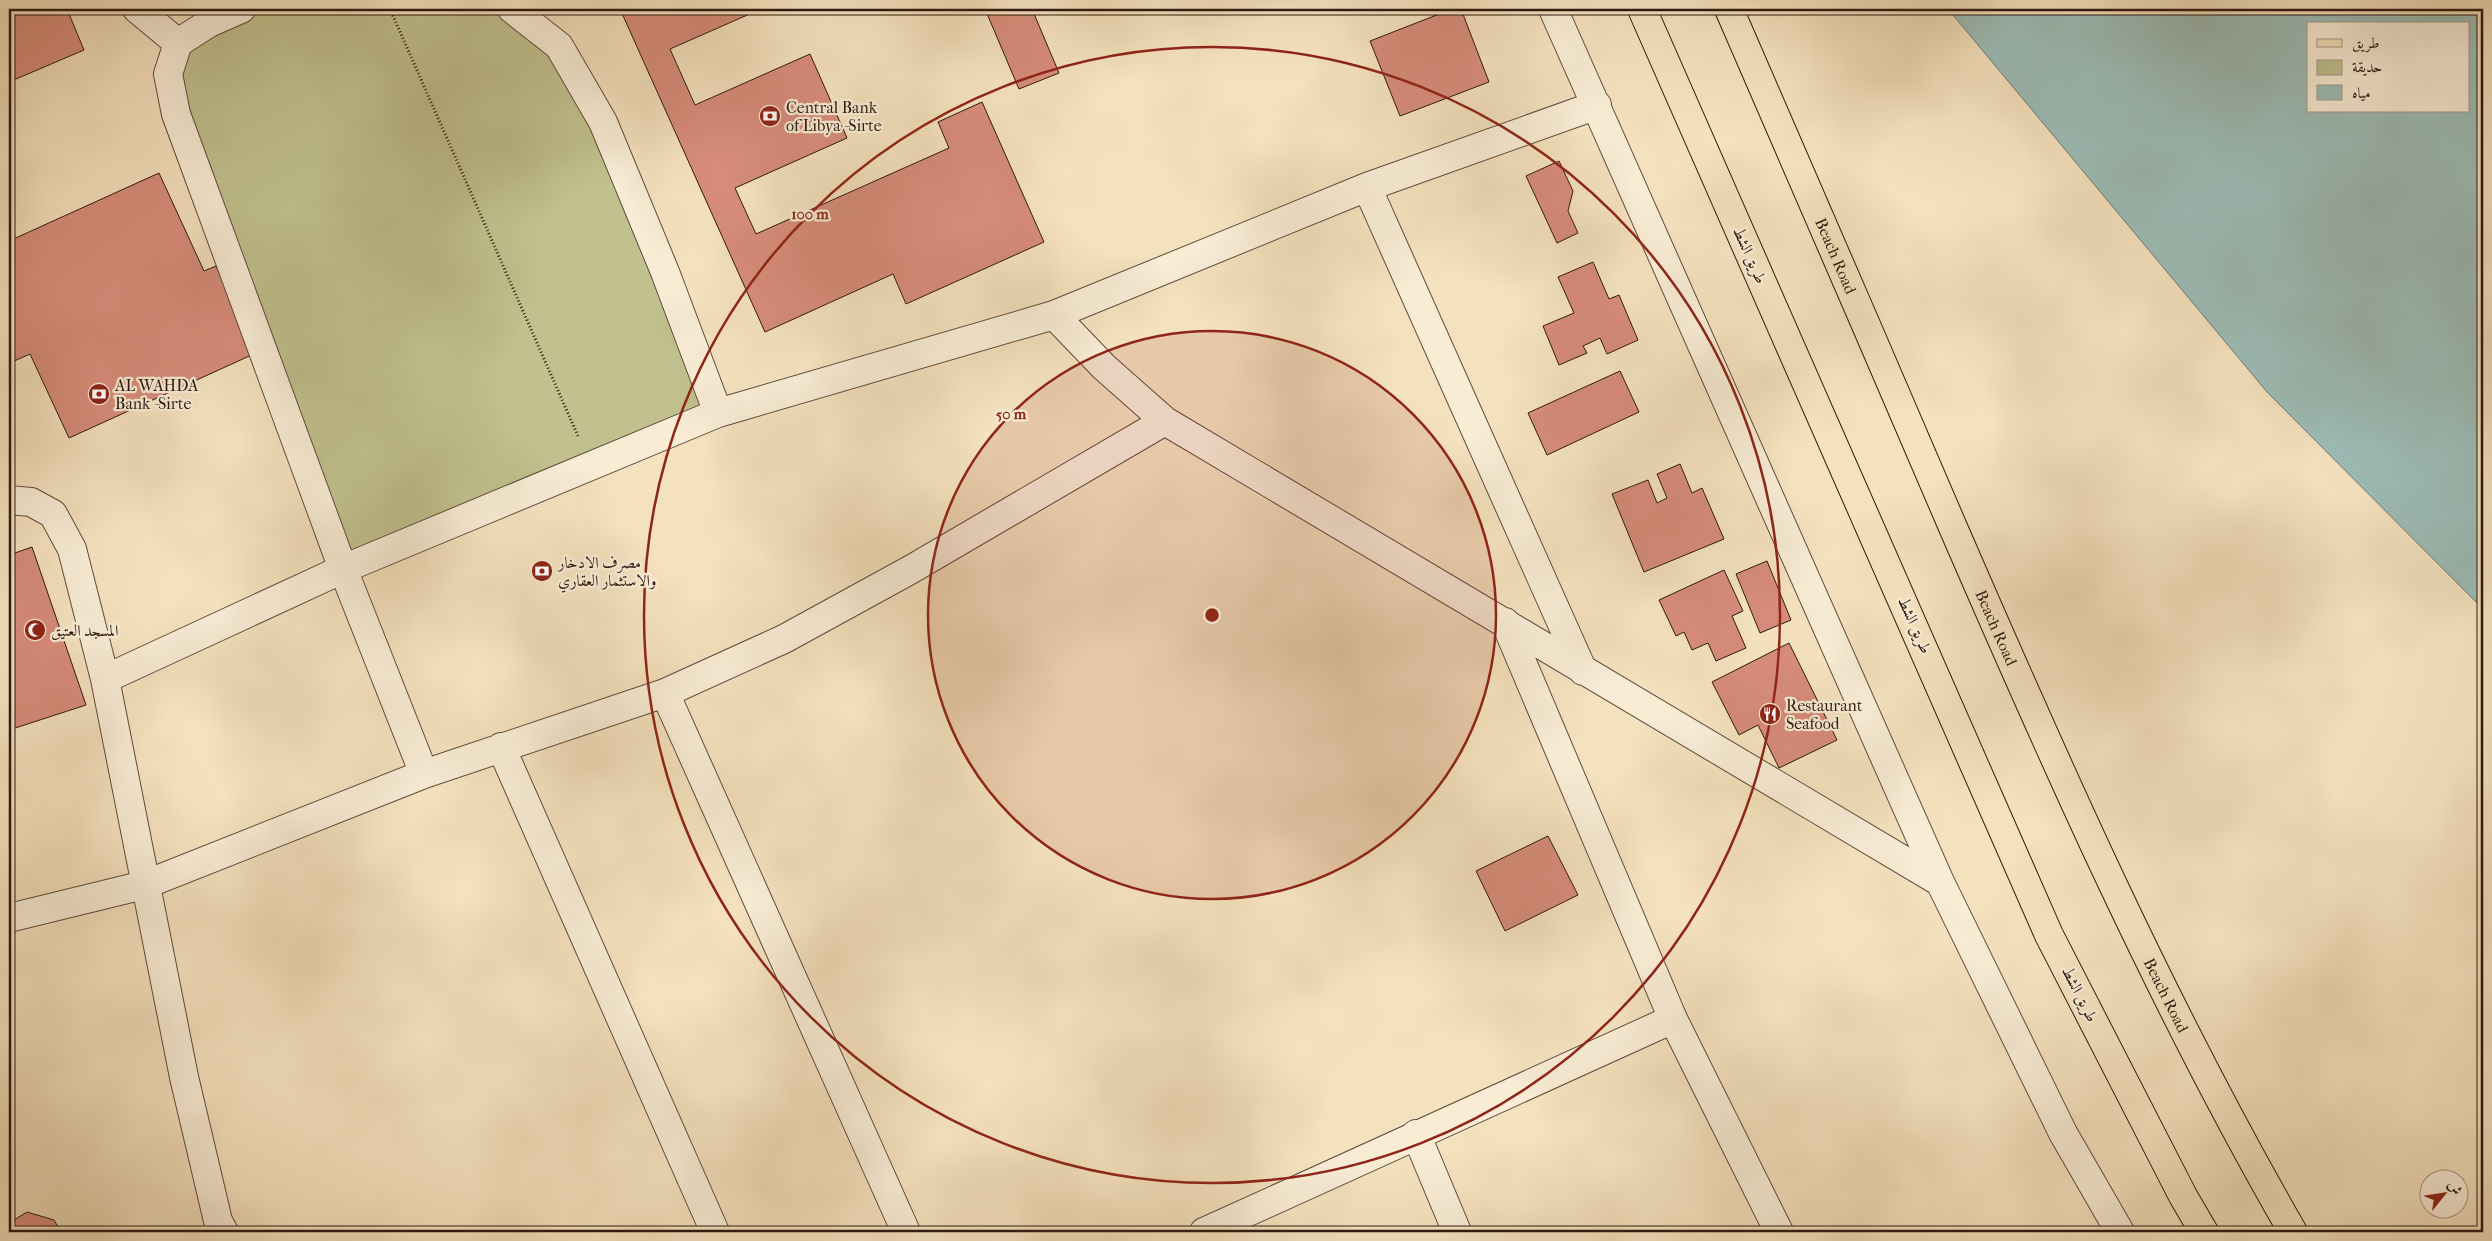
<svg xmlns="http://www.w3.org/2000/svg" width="2492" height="1241" font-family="'IM FELL French Canon',Amiri,serif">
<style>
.green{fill:#c0c18e;stroke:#766c4f}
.water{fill:#9cbcb6;stroke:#707a74;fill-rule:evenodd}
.building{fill:#d78c7b;stroke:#2d1810}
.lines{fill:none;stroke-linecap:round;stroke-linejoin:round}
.minor-casing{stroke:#5f4a3c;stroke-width:30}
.major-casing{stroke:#2d1810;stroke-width:30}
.path{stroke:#2d1810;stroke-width:3;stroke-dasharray:1 2.5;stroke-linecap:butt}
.minor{stroke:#f8ecd5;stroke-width:28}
.major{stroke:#f4e1be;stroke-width:28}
.ring{fill:none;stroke:#8f2418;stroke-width:2.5}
.labels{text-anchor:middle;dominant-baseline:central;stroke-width:4.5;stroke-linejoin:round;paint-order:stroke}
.poi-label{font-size:16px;fill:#2d1810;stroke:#f8ecd5;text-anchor:start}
.street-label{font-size:16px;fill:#2d1810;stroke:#f8ecd5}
.centre{fill:#8f2418;stroke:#f8ecd5;stroke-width:2.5}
.ring-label{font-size:15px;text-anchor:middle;font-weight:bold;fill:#8f2418;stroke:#f8ecd5;stroke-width:4.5;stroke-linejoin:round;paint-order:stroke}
</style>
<rect width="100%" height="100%" fill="#f4e1be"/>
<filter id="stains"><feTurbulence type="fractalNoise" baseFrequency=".004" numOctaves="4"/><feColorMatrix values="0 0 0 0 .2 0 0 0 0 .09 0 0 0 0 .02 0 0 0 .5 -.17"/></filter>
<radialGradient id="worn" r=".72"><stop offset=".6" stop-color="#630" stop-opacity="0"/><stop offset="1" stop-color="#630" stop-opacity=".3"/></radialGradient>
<path class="green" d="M241,9H512L559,46L718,413L343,569L176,114L178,43Z"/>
<path class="water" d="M1948,9H2483V609L2267,392ZM2308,24H2468V111H2308Z"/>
<path class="building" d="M9,9H67L84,50L9,82Z
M620,9H761L670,49L695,105L810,54L847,138L735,188L756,234L949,148L938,122L982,102L1044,242L906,304L893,274L765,332Z
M985,9H1032L1059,73L1019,89Z
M1452,9H1461L1489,82L1400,116L1370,41Z
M1559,161L1573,191L1568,211L1578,233L1557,243L1526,176Z
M159,173L204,271L216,266L256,353L69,438L30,354L12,362L9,354V241Z
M1593,262L1609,299L1619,295L1638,340L1607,354L1600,338L1583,346L1587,353L1559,365L1543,326L1574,313L1558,277Z
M1620,371L1639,412L1547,455L1528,413Z
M1680,464L1692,493L1702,488L1724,539L1644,572L1612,494L1648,480L1657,503L1667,498L1657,474Z
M32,547L86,705L9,730V555Z
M1767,561L1791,620L1760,633L1736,574Z
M1724,570L1743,611L1732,616L1746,648L1716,661L1708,643L1692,650L1684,632L1676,636L1659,600Z
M1789,643L1837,740L1779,768L1758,725L1739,735L1712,682Z
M1548,836L1578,895L1505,931L1476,871Z
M27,1212L54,1220L61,1232H9V1223Z"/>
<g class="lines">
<g class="minor-casing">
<path id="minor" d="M137,9L178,43
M241,9L209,23L178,43L168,74L176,114L343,569L424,774
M512,9L559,46L603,122L665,272L718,413
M1553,9L1940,882L2063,1133L2120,1232
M1367,187L1583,671
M1054,315L1104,367L1165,421L1940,882
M9,500L31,502L53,514L72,549L105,679L184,1077L218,1221L224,1232
M1505,622L1673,1019L1779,1232
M105,679L343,569L718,413L1054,315L1367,187L1597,105
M665,693L906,1232
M501,747L715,1232
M9,918L144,885L424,774L665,693L784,639L910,570L1165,421
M1416,1134L1457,1232
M1204,1232L1673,1019"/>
</g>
<g class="major-casing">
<g id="major">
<path d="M1642,9L2049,935L2183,1196L2204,1232"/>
<path id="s1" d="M1729,9C1804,180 1878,353 1952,525C2056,765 2162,1005 2293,1232"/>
</g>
</g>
<path class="path" d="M390,9L578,436"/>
<use href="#minor" class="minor"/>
<use href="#major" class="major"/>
</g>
<circle cx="1212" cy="615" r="284" fill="#8f2418" fill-opacity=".12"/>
<g class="ring">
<circle cx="1212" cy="615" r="284"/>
<circle cx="1212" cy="615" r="568"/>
</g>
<defs>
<g id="bank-disc" transform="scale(1.125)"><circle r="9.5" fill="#8f2418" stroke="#f8ecd5"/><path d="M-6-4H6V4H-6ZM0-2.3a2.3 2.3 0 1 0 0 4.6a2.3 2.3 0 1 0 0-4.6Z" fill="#fff"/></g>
<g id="mosque-disc" transform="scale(1.125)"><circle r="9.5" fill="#8f2418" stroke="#f8ecd5"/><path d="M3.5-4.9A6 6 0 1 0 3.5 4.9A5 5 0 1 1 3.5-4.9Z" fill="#fff"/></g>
<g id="restaurant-disc" transform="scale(1.125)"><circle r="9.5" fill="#8f2418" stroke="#f8ecd5"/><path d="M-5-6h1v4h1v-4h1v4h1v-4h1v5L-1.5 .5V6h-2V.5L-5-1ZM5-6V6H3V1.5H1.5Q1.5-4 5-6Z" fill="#fff"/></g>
</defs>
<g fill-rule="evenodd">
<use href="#bank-disc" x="770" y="116"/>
<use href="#bank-disc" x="99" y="394"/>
<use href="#bank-disc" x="542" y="571"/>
<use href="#mosque-disc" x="35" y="630"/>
<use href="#restaurant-disc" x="1770" y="714"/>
</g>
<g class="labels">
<g class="poi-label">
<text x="786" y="107">Central Bank<tspan x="786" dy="18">of Libya -Sirte</tspan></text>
<text x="115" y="385">AL WAHDA<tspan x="115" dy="18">Bank -Sirte</tspan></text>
<text x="558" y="562">مصرف الادخار<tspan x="558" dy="18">والاستثمار العقاري</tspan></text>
<text x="51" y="630">المسجد العتيق</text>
<text x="1786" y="705">Restaurant<tspan x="1786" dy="18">Seafood</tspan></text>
</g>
<g class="street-label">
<text transform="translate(1750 255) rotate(66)">طريق الشط</text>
<text stroke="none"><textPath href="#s1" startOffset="269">Beach Road</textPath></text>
<text transform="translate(1915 625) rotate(66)">طريق الشط</text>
<text stroke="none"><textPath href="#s1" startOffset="674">Beach Road</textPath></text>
<text transform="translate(2080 994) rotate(63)">طريق الشط</text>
<text stroke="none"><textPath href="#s1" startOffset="1079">Beach Road</textPath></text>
</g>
</g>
<circle cx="1212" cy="615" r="8" class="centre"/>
<g class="ring-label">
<text x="810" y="219">100 m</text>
<text x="1011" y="419">50 m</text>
</g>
<rect width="2492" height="1241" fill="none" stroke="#f4e1be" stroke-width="30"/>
<rect x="10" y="10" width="2472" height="1221" fill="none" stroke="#2d1810" stroke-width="2.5"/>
<rect x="15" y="15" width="2462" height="1211" fill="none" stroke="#2d1810"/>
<rect x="2307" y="22" width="162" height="90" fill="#f8ecd5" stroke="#a79786"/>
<rect x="2317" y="39" width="25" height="8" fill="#f4e1be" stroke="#a79786"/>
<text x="2352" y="48" font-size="15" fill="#2d1810">طريق</text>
<rect x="2317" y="60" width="25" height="15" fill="#c0c18e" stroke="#a79786"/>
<text x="2352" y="72" font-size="15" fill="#2d1810">حديقة</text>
<rect x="2317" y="85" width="25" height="15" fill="#9cbcb6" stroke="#a79786"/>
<text x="2352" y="98" font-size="15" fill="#2d1810">مياه</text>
<g transform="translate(2444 1194) rotate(60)"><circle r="24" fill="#f8ecd5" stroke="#a79786"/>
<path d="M0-4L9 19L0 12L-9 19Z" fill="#8f2418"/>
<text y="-8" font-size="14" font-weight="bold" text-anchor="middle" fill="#2d1810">ش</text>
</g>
<rect width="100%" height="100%" filter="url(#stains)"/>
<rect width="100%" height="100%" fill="url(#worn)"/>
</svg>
